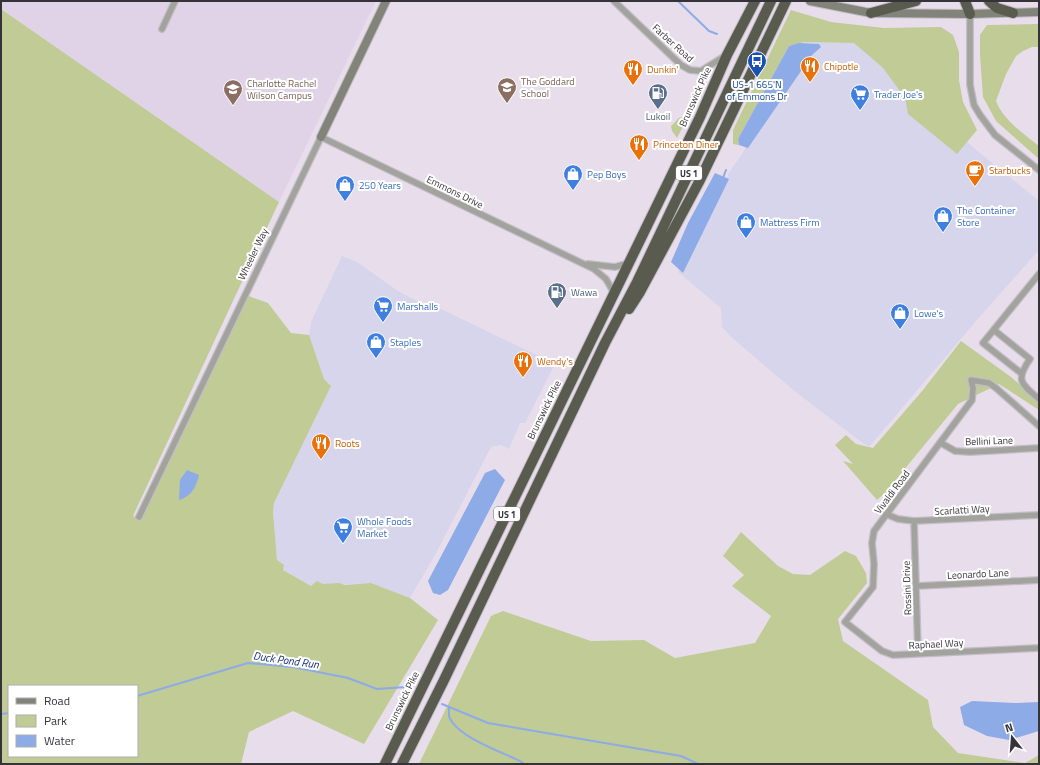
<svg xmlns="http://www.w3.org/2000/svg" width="1040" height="765" font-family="'Titillium Web',sans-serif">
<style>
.commercial{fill:#d7d5eb}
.built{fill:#e1d3e7}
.green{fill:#c0cb95;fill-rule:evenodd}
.water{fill:#8dabe7}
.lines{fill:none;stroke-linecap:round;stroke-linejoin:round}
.stream{stroke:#8dabe7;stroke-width:2}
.street-casing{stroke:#c4bcc7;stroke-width:8}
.secondary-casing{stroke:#c4bcc7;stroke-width:10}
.highway-casing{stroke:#c4bcc7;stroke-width:12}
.street{stroke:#a1a39c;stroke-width:5.5}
.secondary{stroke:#82847a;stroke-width:8}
.highway{stroke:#585b4e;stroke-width:10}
.labels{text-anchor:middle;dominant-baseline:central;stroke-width:4;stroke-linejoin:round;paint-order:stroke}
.shield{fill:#fff;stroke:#727074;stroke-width:1}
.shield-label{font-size:9px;font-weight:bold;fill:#363338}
.street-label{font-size:10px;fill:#363338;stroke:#fff}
.food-label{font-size:10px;fill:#c56008;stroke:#fff;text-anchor:start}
.education-label{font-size:10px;fill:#785e54;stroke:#fff;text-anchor:start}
.transit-label{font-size:10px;fill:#164399;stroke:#fff}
.shop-label{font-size:10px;fill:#366cbe;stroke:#fff;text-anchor:start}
.service-label{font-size:10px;fill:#4e5e75;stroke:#fff}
.water-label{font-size:11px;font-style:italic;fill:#153277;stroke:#fff}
</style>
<rect width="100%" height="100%" fill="#e8deeb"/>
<path class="commercial" d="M805,42L854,43L974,148L1039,201V250L983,313L869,447L856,438L797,393L730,336L722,327L721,308L678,272L730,171L742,154L782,78Z
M342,256L357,262L398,291L421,303L439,308L555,364L525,423H520L509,449L501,445L491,447L435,555L410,598L371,583L311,586L283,570L284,565L277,560L273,512L274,503L331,386L324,379L309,335L311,322Z"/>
<path class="built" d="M1,1H376L279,202L1,9Z"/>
<path class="green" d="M1,9L279,202L133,516L138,518L246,295L268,303L291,333L309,335L324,379L331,386L274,503L273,512L277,560L284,565L283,570L311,586L317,581L323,584L339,583L345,585L371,583L410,598L438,620L364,744L293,711L249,732L241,764H1ZM9,686H137V756H9Z
M791,10L831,22L884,28L941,27L953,35L959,52V80L963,102L977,130L957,154L908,114L905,98L883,68L854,43L805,42L789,46L738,139L739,145L733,144V130Z
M1039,24V47H1032L1023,51L1016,56L1006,74L996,101C1004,121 1023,133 1039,146V159L996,121L983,97L980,55V35L987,25Z
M682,117H687V119L677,138L672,131L671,126L679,118Z
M961,341L1011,377L1039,401V410L999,384L958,404L885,493L877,500L843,461L853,464L835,445L846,435L856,444L873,448L923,390Z
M741,532L778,566L793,574L810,575L845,551L856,556L866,573L867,583L838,619L843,641L928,700L933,727L958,753L1025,763L1039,755V764H419L491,616L503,611L591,641L644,640L675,658L755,643L771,616L732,586L744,575L723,556Z"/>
<path class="water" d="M799,43L819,44L821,47L812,55L748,148L739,145L738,139L789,46Z
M715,173L729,179L683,273L671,262L688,223Z
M495,469L505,480L448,590L440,595L433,593L428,581L485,473Z
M187,470L199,475C196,487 192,496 179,500L180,480Z
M972,701L1015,703L1039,702V731L1009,740L987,736L964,725L960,707Z"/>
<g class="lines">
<path class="stream" d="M678,1L709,31L717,34
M723,178L726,170
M137,696L248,663L293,667L348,678L377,689L406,687L411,689
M442,704L488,723L681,756L698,764
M449,707C449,710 449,714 449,716C455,736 502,752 520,761L524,764
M1,714L9,713"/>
<g class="street-casing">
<path id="street" d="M614,1L681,65L690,70L701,71L725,56
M970,14V85L974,105L980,115L995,135L1039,170
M162,29L175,1
M588,264L615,267L629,263
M994,330L1030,359C1015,380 1021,384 1039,399
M1021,373L983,343L1039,274
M1039,426L996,388L989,383L971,380L973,388L972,400L874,531L872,543L874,564L873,587L845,622L882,651L893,655L1039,648
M941,443L955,451L970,452L1039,448
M886,514L898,519L914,521L1039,515
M139,517L321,137L594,269L606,279L614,293
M914,521L918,653
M917,586L1039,580"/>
</g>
<g class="secondary-casing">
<path id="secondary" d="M810,1L871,13L970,14L1039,12
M321,137L386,1"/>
</g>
<g class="highway-casing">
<path id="highway" d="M965,1L970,14
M989,1L997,8L1013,13
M871,13L916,1
M629,309L640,292L699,182L786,1
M385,764L700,117L727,55L755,1
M402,764L444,680L605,343L637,282L771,1"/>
</g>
<use href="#street" class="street"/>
<use href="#secondary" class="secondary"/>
<use href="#highway" class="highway"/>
</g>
<defs>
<g id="bus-pin" transform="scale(1)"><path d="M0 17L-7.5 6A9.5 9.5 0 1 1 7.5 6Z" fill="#1a4fb4" stroke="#fff"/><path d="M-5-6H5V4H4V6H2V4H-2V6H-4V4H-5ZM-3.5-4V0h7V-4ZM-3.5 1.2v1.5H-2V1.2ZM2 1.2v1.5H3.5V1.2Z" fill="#fff"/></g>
<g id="restaurant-pin" transform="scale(1)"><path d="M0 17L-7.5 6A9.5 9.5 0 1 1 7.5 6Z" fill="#e8710a" stroke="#fff"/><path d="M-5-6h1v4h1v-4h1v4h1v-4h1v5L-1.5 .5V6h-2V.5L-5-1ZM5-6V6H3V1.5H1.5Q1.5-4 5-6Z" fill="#fff"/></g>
<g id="school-pin" transform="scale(1)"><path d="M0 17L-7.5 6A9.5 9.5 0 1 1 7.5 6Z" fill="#8d6e63" stroke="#fff"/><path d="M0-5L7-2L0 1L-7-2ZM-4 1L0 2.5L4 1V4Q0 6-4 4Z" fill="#fff"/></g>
<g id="university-pin" transform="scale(1)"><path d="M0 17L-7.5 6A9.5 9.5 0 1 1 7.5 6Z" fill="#8d6e63" stroke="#fff"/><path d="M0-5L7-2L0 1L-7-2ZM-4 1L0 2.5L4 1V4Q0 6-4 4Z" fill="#fff"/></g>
<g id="fuel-pin" transform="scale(1)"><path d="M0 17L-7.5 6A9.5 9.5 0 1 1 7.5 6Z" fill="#5c6f8a" stroke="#fff"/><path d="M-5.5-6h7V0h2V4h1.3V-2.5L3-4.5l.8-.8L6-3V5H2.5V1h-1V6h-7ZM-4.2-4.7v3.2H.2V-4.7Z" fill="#fff"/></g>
<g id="supermarket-pin" transform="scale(1)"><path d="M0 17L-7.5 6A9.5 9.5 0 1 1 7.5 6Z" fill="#3f7fe0" stroke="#fff"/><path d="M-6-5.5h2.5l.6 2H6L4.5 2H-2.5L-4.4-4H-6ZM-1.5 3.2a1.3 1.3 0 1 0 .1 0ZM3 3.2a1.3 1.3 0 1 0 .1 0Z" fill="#fff"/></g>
<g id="cafe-pin" transform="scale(1)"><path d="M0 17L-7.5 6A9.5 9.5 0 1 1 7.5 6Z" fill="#e8710a" stroke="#fff"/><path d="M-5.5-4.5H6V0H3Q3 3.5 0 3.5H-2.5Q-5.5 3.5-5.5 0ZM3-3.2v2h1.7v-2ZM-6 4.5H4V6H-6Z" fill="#fff"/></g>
<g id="shop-pin" transform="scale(1)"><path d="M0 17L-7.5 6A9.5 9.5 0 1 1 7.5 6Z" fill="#3f7fe0" stroke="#fff"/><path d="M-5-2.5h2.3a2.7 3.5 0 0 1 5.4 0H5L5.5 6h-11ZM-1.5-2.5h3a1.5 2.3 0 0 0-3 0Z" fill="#fff"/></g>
</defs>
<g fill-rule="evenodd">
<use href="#bus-pin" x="757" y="61"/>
<use href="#restaurant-pin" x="810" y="66"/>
<use href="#restaurant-pin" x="633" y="69"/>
<use href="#school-pin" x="507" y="87"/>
<use href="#university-pin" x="233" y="89"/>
<use href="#fuel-pin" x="658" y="93"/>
<use href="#supermarket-pin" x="860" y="94"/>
<use href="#restaurant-pin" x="639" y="144"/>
<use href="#cafe-pin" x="975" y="170"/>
<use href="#shop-pin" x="573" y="174"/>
<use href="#shop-pin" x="345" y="185"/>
<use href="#shop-pin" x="943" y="216"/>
<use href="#shop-pin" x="746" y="222"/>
<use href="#fuel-pin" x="557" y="292"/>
<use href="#supermarket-pin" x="383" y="306"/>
<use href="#shop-pin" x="900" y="313"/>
<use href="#shop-pin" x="376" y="342"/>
<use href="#restaurant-pin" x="523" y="361"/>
<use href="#restaurant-pin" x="321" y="443"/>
<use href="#supermarket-pin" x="343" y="527"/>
</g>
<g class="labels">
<g class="shield">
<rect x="676" y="166" width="26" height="14" rx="3"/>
<rect x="494" y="507" width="26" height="14" rx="3"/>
</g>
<g class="shield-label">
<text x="689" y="173">US 1</text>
<text x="507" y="514">US 1</text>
</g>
<g class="street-label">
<text transform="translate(673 43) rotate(42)">Farber Road</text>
<text transform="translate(695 97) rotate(-66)">Brunswick Pike</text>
<text transform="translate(455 192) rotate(26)">Emmons Drive</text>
<text transform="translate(253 254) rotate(-64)">Wheeler Way</text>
<text transform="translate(544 410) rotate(-64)">Brunswick Pike</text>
<text transform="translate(989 441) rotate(-2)">Bellini Lane</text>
<text transform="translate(892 492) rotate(-53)">Vivaldi Road</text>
<text transform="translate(962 510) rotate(-3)">Scarlatti Way</text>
<text transform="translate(978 574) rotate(-3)">Leonardo Lane</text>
<text transform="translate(907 588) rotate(-92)">Rossini Drive</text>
<text transform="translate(936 644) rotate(-3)">Raphael Way</text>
<text transform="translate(402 701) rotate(-64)">Brunswick Pike</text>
</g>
<g class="food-label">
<text x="824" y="66">Chipotle</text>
<text x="647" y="69">Dunkin'</text>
<text x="653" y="144">Princeton Diner</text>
<text x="989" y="170">Starbucks</text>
<text x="537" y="361">Wendy's</text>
<text x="335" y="443">Roots</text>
</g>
<g class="education-label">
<text x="521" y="81">The Goddard<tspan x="521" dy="12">School</tspan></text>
<text x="247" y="83">Charlotte Rachel<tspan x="247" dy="12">Wilson Campus</tspan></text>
</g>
<g class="transit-label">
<text x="757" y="84">US-1 665'N<tspan x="757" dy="12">of Emmons Dr</tspan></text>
</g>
<g class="shop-label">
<text x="874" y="94">Trader Joe's</text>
<text x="587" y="174">Pep Boys</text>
<text x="359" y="185">250 Years</text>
<text x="957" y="210">The Container<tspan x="957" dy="12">Store</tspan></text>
<text x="760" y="222">Mattress Firm</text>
<text x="397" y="306">Marshalls</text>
<text x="914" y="313">Lowe's</text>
<text x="390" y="342">Staples</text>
<text x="357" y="521">Whole Foods<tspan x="357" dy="12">Market</tspan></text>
</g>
<g class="service-label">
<text x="658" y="116">Lukoil</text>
<text x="571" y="292" text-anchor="start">Wawa</text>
</g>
<g class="water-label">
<text transform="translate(286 660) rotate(8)">Duck Pond Run</text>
</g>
</g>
<rect width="1040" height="765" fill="none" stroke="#363338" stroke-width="4"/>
<rect x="8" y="685" width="130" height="72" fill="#ffffff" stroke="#afadaf"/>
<rect x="16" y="698" width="20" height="6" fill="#82847a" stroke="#afadaf"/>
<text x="44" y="705" font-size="12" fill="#363338">Road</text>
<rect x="16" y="715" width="20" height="12" fill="#c0cb95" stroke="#afadaf"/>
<text x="44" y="725" font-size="12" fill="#363338">Park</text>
<rect x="16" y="735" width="20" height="12" fill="#8dabe7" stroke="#afadaf"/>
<text x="44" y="745" font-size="12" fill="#363338">Water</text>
<g transform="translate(1012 737) rotate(343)" stroke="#ffffff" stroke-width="3" paint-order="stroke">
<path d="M0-3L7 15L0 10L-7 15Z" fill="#363338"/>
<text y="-6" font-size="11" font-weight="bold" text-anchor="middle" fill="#363338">N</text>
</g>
</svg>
